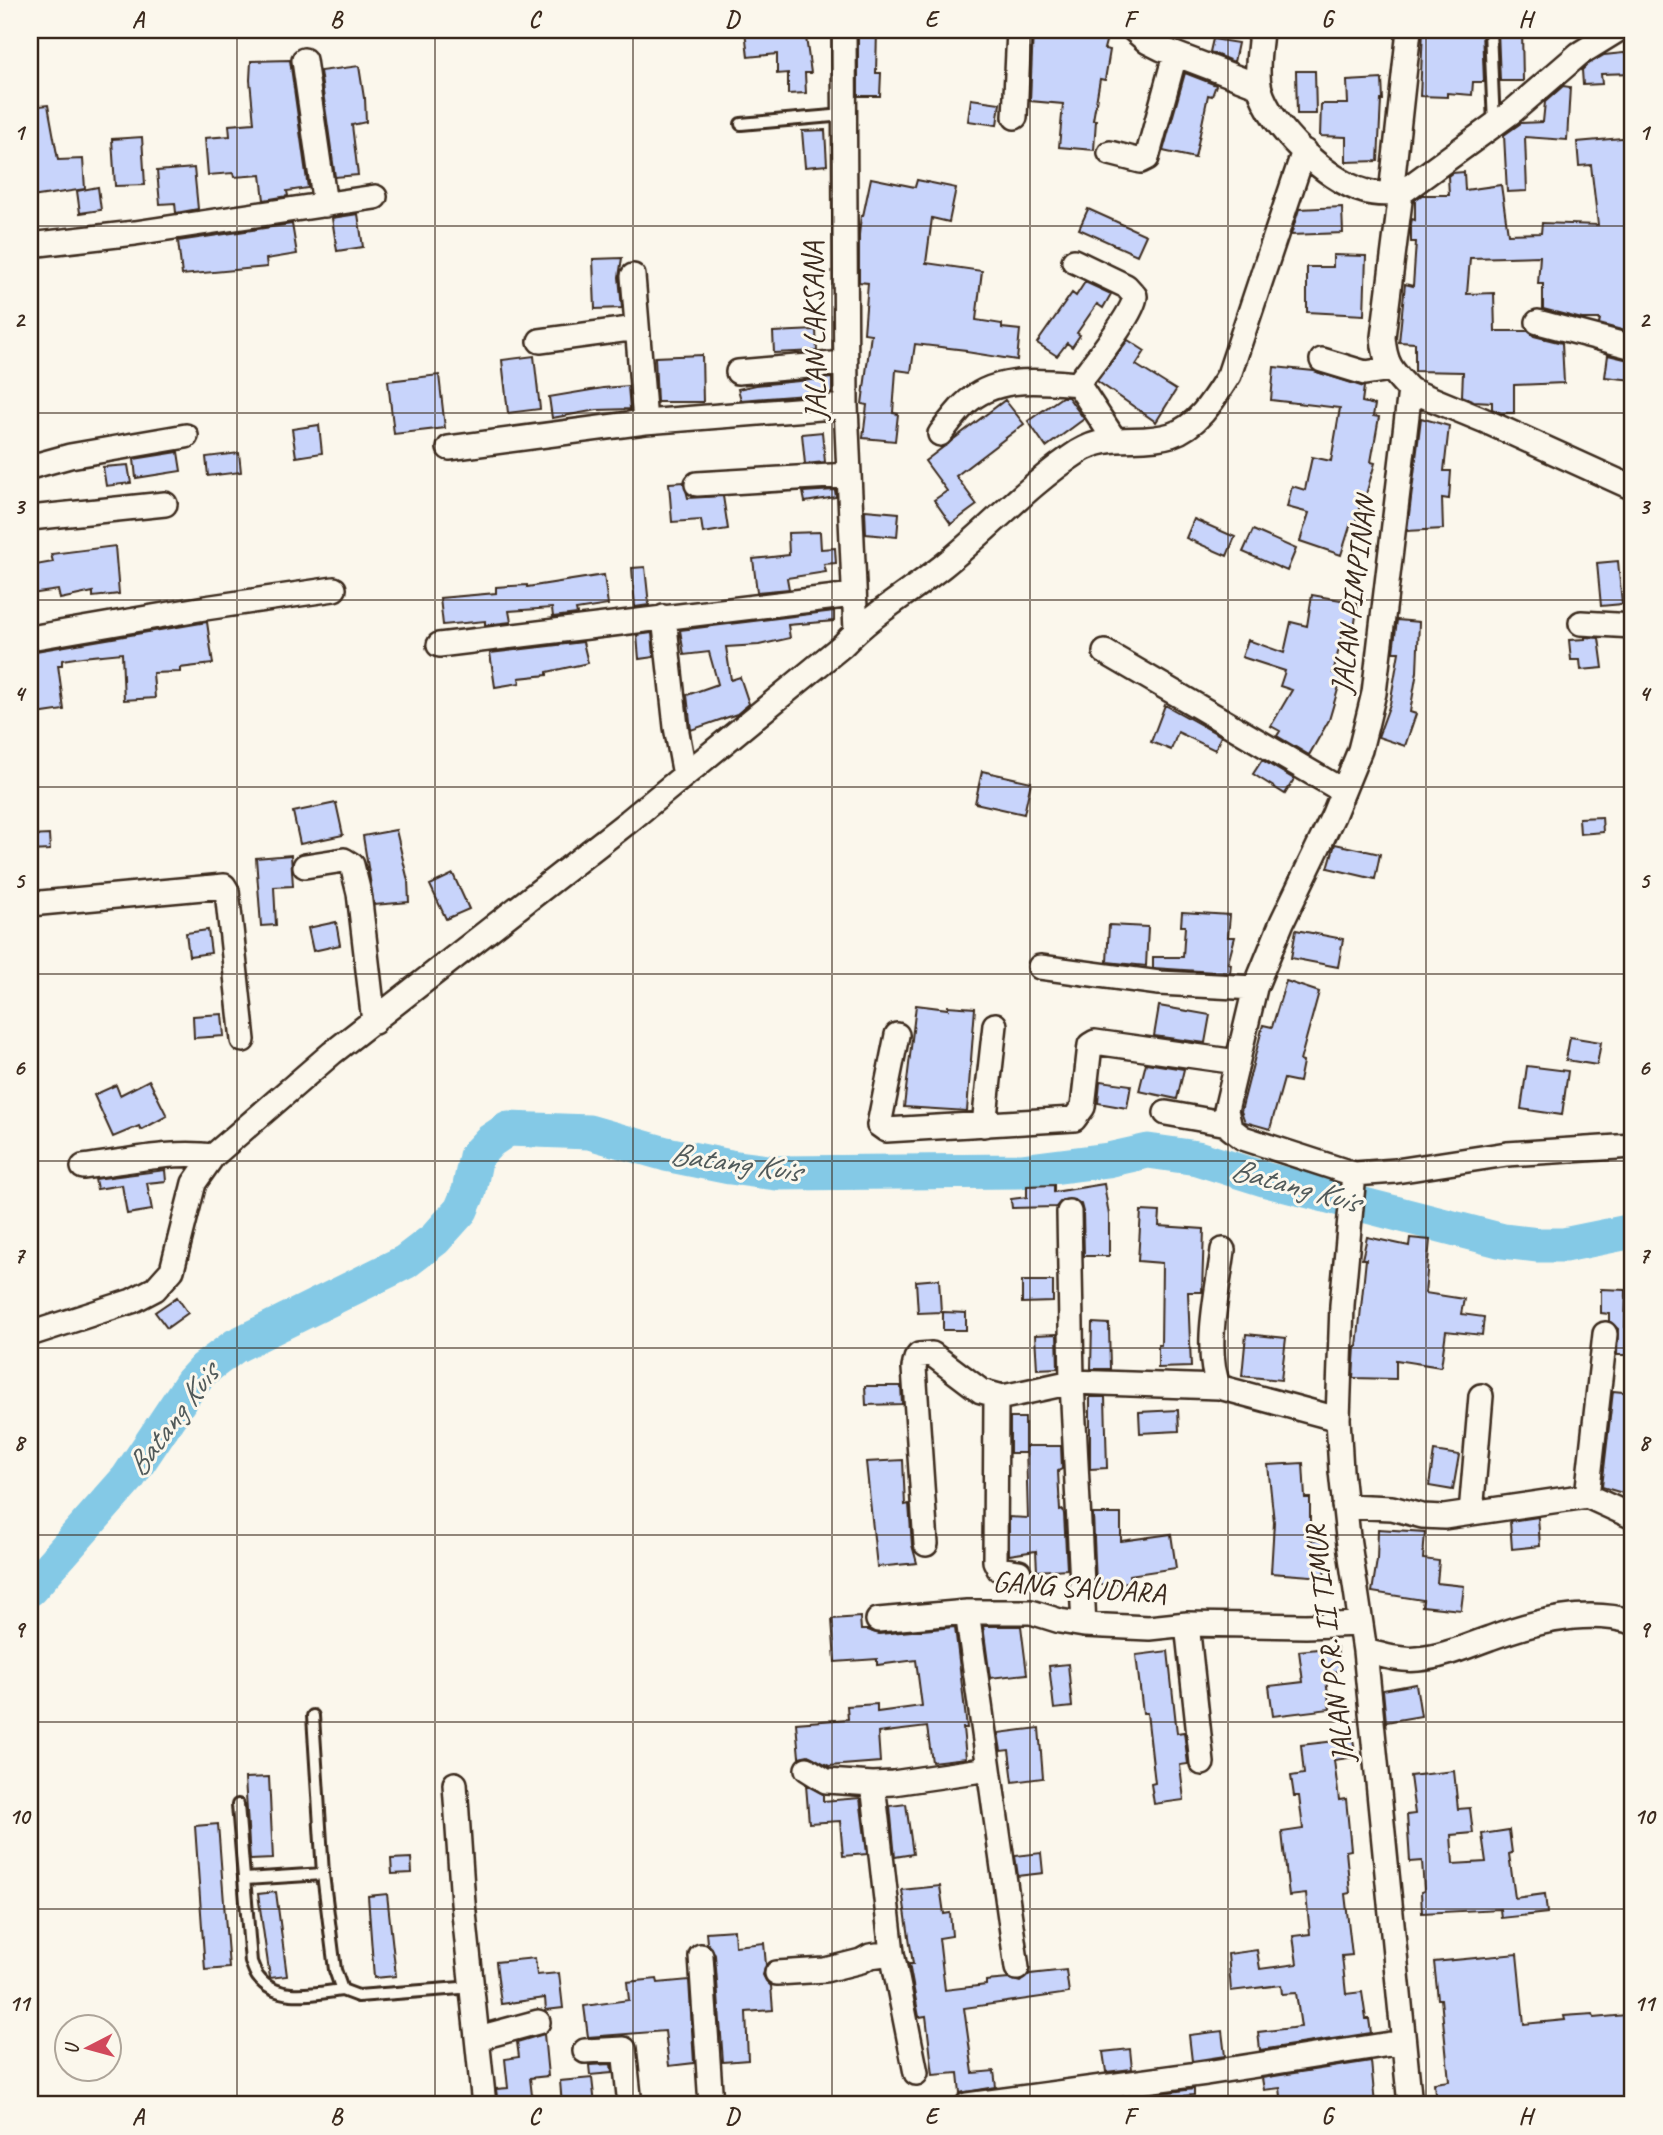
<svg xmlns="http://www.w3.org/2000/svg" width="1663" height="2135" font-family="Caveat,sans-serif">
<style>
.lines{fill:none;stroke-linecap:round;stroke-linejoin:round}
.river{stroke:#84c9e6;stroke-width:35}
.building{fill:#c8d4fb;stroke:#3b2a1e;stroke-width:2}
.service-casing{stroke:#3b2a1e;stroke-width:16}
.minor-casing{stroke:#3b2a1e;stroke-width:28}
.service{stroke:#fbf7ec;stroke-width:10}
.minor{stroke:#fbf7ec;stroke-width:23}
.grid{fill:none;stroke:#3b2a1e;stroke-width:2;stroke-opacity:0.55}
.labels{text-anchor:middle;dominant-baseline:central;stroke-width:6;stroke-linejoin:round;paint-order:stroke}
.street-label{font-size:30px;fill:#3b2a1e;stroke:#fbf7ec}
.water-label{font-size:32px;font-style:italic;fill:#515a5a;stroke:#fbf7ec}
.neatline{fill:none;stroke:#3b2a1e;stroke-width:2.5}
.grid-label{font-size:23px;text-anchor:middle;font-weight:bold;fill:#3b2a1e}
</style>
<rect width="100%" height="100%" fill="#fbf7ec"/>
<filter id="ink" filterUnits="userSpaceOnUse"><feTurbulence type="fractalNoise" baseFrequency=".0143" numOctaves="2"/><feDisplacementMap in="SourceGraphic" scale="14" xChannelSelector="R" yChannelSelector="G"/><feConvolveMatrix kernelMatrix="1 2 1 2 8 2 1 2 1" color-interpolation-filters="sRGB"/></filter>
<g filter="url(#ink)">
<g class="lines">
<path class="river" d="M30,1589L128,1478L192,1382L204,1369L235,1346L405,1262L435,1239L461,1210L469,1191L476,1156L490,1141L508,1129L589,1132L666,1154L730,1167L776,1173L1021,1171L1108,1160L1148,1151L1197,1158L1267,1180L1503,1241L1538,1245H1564L1633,1231"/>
</g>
<path class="building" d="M745,30H805L811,73H805L806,93L788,94V73L777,74V54L748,57Z
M858,30H877L876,73H881L880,96H858Z
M1033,30H1109L1104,49L1110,50L1105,80L1100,79L1093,120H1096L1094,150L1059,147L1063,104L1030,101Z
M1423,30H1482L1484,82H1473L1472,95L1447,93V97L1420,96Z
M1498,30H1522L1523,81H1500Z
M1213,39L1238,43L1234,62L1210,52Z
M1633,52V73L1601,74L1602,84L1583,85L1582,70L1587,65L1604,55Z
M290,60L308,188L287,191L288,196L264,200L261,175L234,177L233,173L208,175L205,138L230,136L229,125L254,123L250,80L251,61Z
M359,66L364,98H365L366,122L352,125L358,175L335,177L320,71Z
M1296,71H1315L1316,114H1297Z
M1185,73L1216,85L1212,96L1208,95L1195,158L1163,151Z
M1382,79L1383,100H1381L1378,161L1346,162V137L1320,136L1321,104H1348L1347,81Z
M1563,86L1570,87L1567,140L1525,137L1527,191L1507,192L1504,135L1521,123L1543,122L1545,102Z
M971,99L1000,103L997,125L968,121Z
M48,105L58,160L83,159L85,189L31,197L30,107Z
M825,130L827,165L805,167L802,131Z
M142,137L145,185L115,186L112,139Z
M1633,137V333L1599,324L1600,319H1582L1543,309V284H1538L1540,256L1470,258L1467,294L1494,293L1495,331H1528L1534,336L1562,343L1564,383L1514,385V413H1501L1492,409V402L1474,401L1462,396L1463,372L1415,371V343L1399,342L1405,284L1413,286L1416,242H1411V224L1412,219L1415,220V200L1422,195H1449L1448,176L1452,173L1464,172L1465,190L1501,185L1508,234L1541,233L1542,223L1598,225L1591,165L1579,166L1577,142Z
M194,168L198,209L176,213L175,203L160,204L157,171Z
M871,178L915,187L917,180L956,188L949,222L932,218L926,263L982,271L976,320L1002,324V328L1020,330L1017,360L966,352V350L915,344L911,372L896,370L893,413L898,414L895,441L863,438L867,405L862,404L871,334L864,333L868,283L859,282V235L861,216H863Z
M98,187L101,210L80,213L77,191Z
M1342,207L1343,233L1291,235L1299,209Z
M1088,209L1146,235L1137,255L1079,229Z
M358,214L363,247L337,251L332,218Z
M292,224L297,254L266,259L267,267L182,275L178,241Z
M1333,255L1366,256L1364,315L1307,312V267H1333Z
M622,258L619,277L622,308L595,309L593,259Z
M1085,282L1111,294L1103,308L1097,304L1077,333L1080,335L1072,347L1067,343L1057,356L1037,343L1072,293L1076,296Z
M816,330L817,351L774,353L773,332Z
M1128,340L1145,351L1136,365L1176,390L1156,422L1097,381Z
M702,355L703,402H657L655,357Z
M1608,355L1633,361V380L1605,377Z
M534,356L540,409L508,413L502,360Z
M1274,367L1314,371L1364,387L1362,402L1375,405L1373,416L1379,417L1371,462L1375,463L1365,498L1362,497L1355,524L1351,523L1341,555L1300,541L1309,513L1287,507L1292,486L1305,490L1312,457L1331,461L1340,408L1271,400Z
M439,375L445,428L394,434L388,381Z
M832,378V393L741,400L738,389L756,385Z
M628,386L630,409L597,410L552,418L549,397L603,388Z
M1062,397H1068L1084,419L1046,447L1028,421Z
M1005,400L1024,424L956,476L977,505L951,524L934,500L947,491L925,461Z
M1421,418L1449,426L1444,471H1451L1449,499L1442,498L1443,529L1407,531Z
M319,425L322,453L296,457L292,429Z
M822,432L825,462L805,464L802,434Z
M178,452L181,471L136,478L134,459Z
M239,453L241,472L208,476L206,457Z
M128,465L131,483L106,486L103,467Z
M684,482L688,498L723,496L728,529L703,533L701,520L672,522L669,483Z
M835,490L836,497L805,502L803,492Z
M865,510L899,513L897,537L866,534Z
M1194,519L1235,537L1227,556L1186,538Z
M1253,530L1296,549L1287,571L1243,552Z
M820,532L821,549L835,548L836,563L824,564L826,572L787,578L789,589L757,592L753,559L789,555L788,533Z
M115,546L119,594L93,597V592L60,599L58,590L30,594V566L53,562L51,554Z
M1618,561L1622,604L1601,606L1597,563Z
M645,567L649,605L635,607L632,568Z
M604,575L608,605L576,610L577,614L553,617L552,608L509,611L511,622L485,625V621L443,625L440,598L496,593V587L527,585V587Z
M1312,595L1358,603L1354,629L1344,628L1333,673L1342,676L1329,720L1309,755L1277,736L1280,731L1271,726L1292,690L1280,686L1285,671L1242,657L1248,640L1284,653L1291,622L1307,626Z
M834,611V621L788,625L790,638L759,645L726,647L731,680L740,677L749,704L737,714L691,730L687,695L718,684L709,652L684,655L680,630Z
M1397,620L1419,622L1417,672L1410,712L1416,714L1405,746L1378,737L1390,704L1399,652H1393Z
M207,622L213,664L180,668V672L153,673L155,698L124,700L122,653L82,657L62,660V665H58L64,710L36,714L30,652Z
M652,633L654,657L639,659L637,635Z
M1585,637L1599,638L1603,668L1581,670L1580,660H1571L1569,640L1585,639Z
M583,642L588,663L547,672V675L519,678L520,683L495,687L490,653Z
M1165,705L1221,736L1215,750L1178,732L1171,750L1151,742Z
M1262,760L1294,779L1285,794L1253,774Z
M982,771L1031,782L1024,814L975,803Z
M336,803L343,835L300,844L293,812Z
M1602,817L1603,832L1580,834L1579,818Z
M396,830L408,881L409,902L374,905L363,836Z
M49,835L50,850L30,851V836Z
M1335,844L1380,854L1375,879L1328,868Z
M291,855L293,886L274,887L276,925L261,926L256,858Z
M453,874L469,909L446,919L430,885Z
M1182,912L1230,915L1228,937H1235L1228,963L1231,964L1230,973L1153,968V957H1183L1185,926H1181Z
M336,922L340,945L313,951L308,928Z
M1109,925L1148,927L1146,966L1107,962Z
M208,930L211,953L189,956L186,933Z
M1296,930L1343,939L1338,967L1291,958Z
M1286,981L1319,992L1300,1061L1303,1062L1299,1082L1284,1079L1270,1129L1245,1122L1241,1111L1263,1025L1272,1027Z
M916,1005L948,1009V1006L975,1008L967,1111L904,1107Z
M1159,1006L1210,1015L1205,1043L1154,1036Z
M222,1014L224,1036L194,1038L193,1016Z
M1570,1037L1601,1042L1597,1065L1566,1060Z
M1146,1063L1184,1069L1177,1099L1139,1091Z
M1527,1066L1568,1071L1562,1115L1521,1109Z
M149,1080L167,1116L141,1130L139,1126L113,1137L94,1095L116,1085L120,1095Z
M1100,1081L1131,1085L1127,1108L1098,1103Z
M165,1170L166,1181L147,1183L152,1210L127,1214L122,1185L97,1189L95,1179Z
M1104,1184L1109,1215V1256H1084L1083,1212L1081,1204L1075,1200H1062L1056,1207L1012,1208L1011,1199L1027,1197V1186L1054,1185V1192Z
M1141,1211L1160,1212L1159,1226L1204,1229L1202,1292H1188L1191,1367L1158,1368V1345H1161L1162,1263L1138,1261Z
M1367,1237L1409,1246L1410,1238L1430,1240L1425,1293L1464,1299L1461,1314L1484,1317L1482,1335L1446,1331L1441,1367L1396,1360V1379L1353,1378L1355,1347H1357L1366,1259H1362Z
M939,1279L941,1312L918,1313L916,1281Z
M1022,1281H1053V1302L1022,1303Z
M1601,1289L1626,1290L1625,1328L1633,1329V1355H1617L1618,1329L1609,1321V1314L1601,1313Z
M177,1297L188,1313L167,1328L155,1312Z
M943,1312L966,1313V1330H943Z
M1092,1323L1109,1324L1110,1369H1091Z
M1057,1334L1058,1368L1037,1369L1035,1335Z
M1246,1334L1286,1338L1281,1380L1242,1376Z
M865,1386H901L902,1404L866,1405Z
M1613,1391L1633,1393V1416H1628L1626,1459L1633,1460V1496L1602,1487Z
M1090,1397H1105L1107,1468L1090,1469Z
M1178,1410L1179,1431L1140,1433L1139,1412Z
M1010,1418H1025V1453H1010Z
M1026,1446H1061L1062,1469L1058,1471L1060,1511L1063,1510L1064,1514L1067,1569L1037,1571L1036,1551L1009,1555V1517L1028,1518Z
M1434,1451L1459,1455L1453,1490L1429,1486Z
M903,1460L905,1505L909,1504L912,1545L917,1563L877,1567L866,1462Z
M1303,1463L1305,1498H1310V1540L1326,1541L1324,1577L1271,1573L1274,1522L1268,1465Z
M1093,1514H1121V1541L1171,1534L1176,1568L1129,1575L1130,1582L1096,1585Z
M1538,1517L1540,1546L1512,1549L1510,1521Z
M1378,1529L1425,1532L1423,1559L1439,1561L1437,1583L1464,1586L1461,1610L1422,1606L1423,1600L1372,1592L1377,1560Z
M860,1617L861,1630H868L879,1634L955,1627L967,1728H963L966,1758L932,1762L927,1727L878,1733L880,1762L829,1766L808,1755L799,1757L796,1723L848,1719L847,1706L877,1704V1712L922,1706L916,1660L877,1665V1659L835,1662L832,1619Z
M983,1626H1021L1027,1674L990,1678Z
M1337,1647L1340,1671L1325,1673L1330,1709L1273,1716L1269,1686L1303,1682L1299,1651Z
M1168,1651L1177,1733L1184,1732L1188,1764L1180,1765L1184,1800L1154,1804L1151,1784L1155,1783L1147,1713H1143L1136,1655Z
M1068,1664L1072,1707L1054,1709L1049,1666Z
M1416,1684L1421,1716L1386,1722L1383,1690Z
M1039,1728L1043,1778L1013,1782L1009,1750L1001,1751L998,1733Z
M1353,1739L1356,1757L1334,1760L1339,1800L1346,1799L1351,1850L1346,1851L1350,1893L1345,1894L1352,1955L1342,1956L1346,1994L1362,1992L1366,2019H1369L1371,2033L1260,2050L1258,2032L1301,2027L1296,1993L1282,1994L1281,1985L1231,1991L1228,1954L1257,1950L1260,1969L1297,1964L1293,1936L1310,1934L1306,1894L1289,1896L1282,1832L1303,1829L1299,1796H1294L1291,1776L1304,1774L1301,1745Z
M1454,1771L1458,1809L1470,1808L1473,1833L1451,1835L1453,1864L1486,1862L1482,1834L1509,1830L1512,1853L1509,1854L1515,1898L1545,1894L1547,1913L1501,1918L1500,1909L1422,1913L1421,1892L1424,1891L1422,1861L1410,1862L1407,1815L1415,1814L1410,1776Z
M269,1777L273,1859L250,1860L245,1778Z
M806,1785L823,1794V1801L860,1798L867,1854L843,1856L840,1821L809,1823Z
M906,1804L913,1854L895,1857L890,1806Z
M218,1824L229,1968L205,1970L195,1826Z
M1041,1853L1043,1873L1018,1876L1015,1856Z
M411,1858L412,1873L392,1874L391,1859Z
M940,1886L944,1914L950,1913L952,1936L939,1938L945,1990L986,1985V1981L1009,1979L1020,1982L1030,1974L1066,1970L1069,1993L964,2008L973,2073L994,2071L996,2087L960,2093L958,2073L933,2075L926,2016L919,2017L910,1969L909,1964H913L902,1890Z
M276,1892L287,1976L270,1978L258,1894Z
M387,1894L396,1976L374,1978L368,1896Z
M734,1930L735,1946L764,1943L766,1965L763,1975L766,1981L771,1986L773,2010L746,2012L748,2060L723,2062L715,1955L712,1948L707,1943L706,1932Z
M1517,1954L1524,2024L1565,2020L1564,2016L1593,2014L1594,2018L1626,2015L1629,2043H1633V2057L1623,2058L1628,2102L1597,2105H1511V2102L1477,2105H1436L1434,2083L1449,2081L1441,1999H1438L1434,1962Z
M535,1958L537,1975L559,1973L563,2008L546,2010L545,1998L501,2004L496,1962Z
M657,1979L658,1983L689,1980L694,2063L669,2066L665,2031L588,2037L584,2006L629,2000L627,1982Z
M1222,2031L1225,2056L1192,2061L1189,2035Z
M544,2034L548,2076L530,2078L533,2104L498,2105L496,2089L508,2088L505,2059L519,2057L517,2042Z
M1130,2049L1132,2069L1106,2072L1103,2052Z
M1371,2061L1375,2105H1282L1280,2088L1264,2090L1262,2078Z
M611,2064L612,2073L590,2075L589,2065Z
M592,2078L595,2105H562L560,2081Z
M1194,2089V2095L1154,2099V2094Z"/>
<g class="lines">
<g class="service-casing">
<path id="service" d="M1490,30L1494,125
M741,124L844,115
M313,1716L323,1874L335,1970L342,1990L358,1996L473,1987
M238,1805L251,1962C253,1966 255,1973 258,1977C277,2003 316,1993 342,1990
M245,1879L323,1874"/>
</g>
<g class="minor-casing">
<path id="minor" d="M844,30L846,406L856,631
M1134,30L1148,42L1162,49L1259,86
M1261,30C1260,48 1255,71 1260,89C1270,126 1327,181 1364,191C1375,195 1390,194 1401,193
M1618,30L1579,54L1513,111L1401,193L1383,337C1385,365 1392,371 1410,390L1374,693L1366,726L1360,750L1333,816L1282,922L1255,988L1226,1110L1230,1128L1243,1138L1354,1174L1396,1171L1507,1154L1633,1146
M304,60L325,205
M1015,117L1019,30
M1110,153L1141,161L1147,158L1175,55
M1391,194L1409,30
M30,245L135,233L375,197
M1074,261L1126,286L1135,296C1134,314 1090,367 1078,384
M633,276L645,422
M1538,322L1633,347
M540,341L637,328
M1322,360L1365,373L1391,369
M738,372L845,363
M1410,390L1483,420L1633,488
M940,434C947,425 955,414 964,405C994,375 1040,381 1078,384L1114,439
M449,448L645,422L846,406
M30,467L70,456L186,436
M697,484L848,475
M30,518L165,504
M664,617L676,727L685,775
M1581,623L1633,626
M30,638L205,608L334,589
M439,645L853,595
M1105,652L1343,791
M305,866L344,860L352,865L359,893L374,1022
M30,904L224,886L227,891L243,1040
M1040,967L1159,983L1255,988
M897,1035L879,1125L886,1130L1074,1119L1083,1107L1090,1045L1095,1042L1237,1062
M1166,1113L1228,1124
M984,1125L995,1025
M83,1167C125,1162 171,1150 213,1156
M1354,1174L1342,1305L1338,1419L1341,1471L1348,1537L1365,1651L1410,2105
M1069,1212L1072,1382L1084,1625
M1223,1250C1218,1290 1203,1350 1219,1387L1338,1419
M30,1334L132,1301L155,1289L172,1270L194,1183L213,1156L332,1053L629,821L843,645C872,614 910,592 943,566C989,529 1029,484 1078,452C1110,432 1139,445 1171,435C1199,426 1215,397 1229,375L1304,151
M996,1396L995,1561L999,1569L1019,1572
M1587,1496L1605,1334
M1344,1506L1392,1508L1422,1516L1444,1517L1587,1496L1633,1517
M1471,1513L1481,1396
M926,1544L914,1368L916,1359L919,1355L932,1354L981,1391L1003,1397L1072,1382L1219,1387
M967,1612L1017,1968
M878,1620L967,1612H1031L1060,1621L1084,1625L1149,1628L1187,1624L1306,1626L1360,1624
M1187,1624L1202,1763
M1365,1651C1382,1655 1400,1661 1418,1659C1443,1657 1467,1646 1490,1638C1535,1621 1587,1608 1633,1622
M807,1769L826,1781L873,1784
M455,1784L463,1903L484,2105
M892,1953L916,2073
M701,1956L711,2105
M777,1973L825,1970L861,1961L870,1956L892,1953L873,1784L893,1783L989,1769
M478,2038L538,2022
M585,2051L624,2049L630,2105
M967,2105L1206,2073L1403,2042"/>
</g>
<use href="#service" class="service"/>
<use href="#minor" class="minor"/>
</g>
</g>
<path class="grid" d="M237,30V2105M435,30V2105M633,30V2105M832,30V2105M1030,30V2105M1228,30V2105M1426,30V2105M30,226H1633M30,413H1633M30,600H1633M30,787H1633M30,974H1633M30,1161H1633M30,1348H1633M30,1535H1633M30,1722H1633M30,1909H1633"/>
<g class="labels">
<g class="street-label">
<text transform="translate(814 331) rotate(-91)">JALAN LAKSANA</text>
<text transform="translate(1353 595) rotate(-83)">JALAN PIMPINAN</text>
<text transform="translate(1079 1587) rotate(4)">GANG SAUDARA</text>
<text transform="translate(1329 1644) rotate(-97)">JALAN PSR. II TIMUR</text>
</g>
<g class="water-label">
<text transform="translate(735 1162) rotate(8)">Batang Kuis</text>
<text transform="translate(1295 1185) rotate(15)">Batang Kuis</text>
<text transform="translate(172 1420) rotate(-53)">Batang Kuis</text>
</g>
</g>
<rect width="1663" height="2135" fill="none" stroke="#fbf7ec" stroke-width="77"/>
<g transform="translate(88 2048) rotate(264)"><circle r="33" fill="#fbf7ec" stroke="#aea59a" stroke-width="2"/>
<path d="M0-5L12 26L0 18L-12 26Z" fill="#d1495b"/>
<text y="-10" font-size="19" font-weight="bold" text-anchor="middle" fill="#3b2a1e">U</text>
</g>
<rect x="38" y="38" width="1586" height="2058" class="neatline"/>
<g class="grid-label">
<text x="138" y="27">A</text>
<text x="336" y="27">B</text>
<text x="534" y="27">C</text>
<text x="732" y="27">D</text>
<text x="931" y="27">E</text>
<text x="1129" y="27">F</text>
<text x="1327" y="27">G</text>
<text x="1525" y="27">H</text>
<text x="19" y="140">1</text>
<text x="1644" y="140">1</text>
<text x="19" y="327">2</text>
<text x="1644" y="327">2</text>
<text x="19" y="514">3</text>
<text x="1644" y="514">3</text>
<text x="19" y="701">4</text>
<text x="1644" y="701">4</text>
<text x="19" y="888">5</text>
<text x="1644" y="888">5</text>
<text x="19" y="1075">6</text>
<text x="1644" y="1075">6</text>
<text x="19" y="1263">7</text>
<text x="1644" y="1263">7</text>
<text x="19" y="1450">8</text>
<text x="1644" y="1450">8</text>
<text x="19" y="1637">9</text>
<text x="1644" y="1637">9</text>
<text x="19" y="1824">10</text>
<text x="1644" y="1824">10</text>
<text x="19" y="2011">11</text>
<text x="1644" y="2011">11</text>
<text x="138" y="2124">A</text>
<text x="336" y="2124">B</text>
<text x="534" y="2124">C</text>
<text x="732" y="2124">D</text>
<text x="931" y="2124">E</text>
<text x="1129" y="2124">F</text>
<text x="1327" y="2124">G</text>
<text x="1525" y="2124">H</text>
</g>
</svg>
